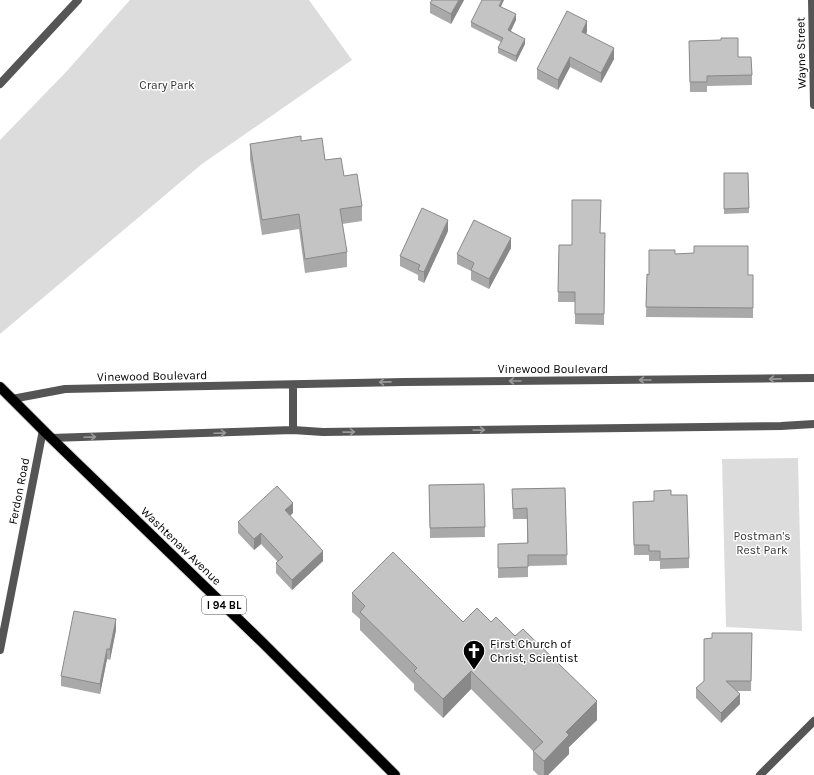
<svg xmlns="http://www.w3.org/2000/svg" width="814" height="775" font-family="Karla,sans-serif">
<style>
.green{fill:#dcdcdc}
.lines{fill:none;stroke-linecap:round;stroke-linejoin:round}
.primary-casing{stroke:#dbdbdb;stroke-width:12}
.street{stroke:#555;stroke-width:8}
.primary{stroke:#000;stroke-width:10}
.wall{fill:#a9a9a9}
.shaded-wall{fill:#898989}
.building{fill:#c4c4c4;stroke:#898989}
.oneway{stroke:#999}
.labels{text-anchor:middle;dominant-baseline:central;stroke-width:3;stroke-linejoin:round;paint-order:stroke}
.shield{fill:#fff;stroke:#4c4c4c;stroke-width:1}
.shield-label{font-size:11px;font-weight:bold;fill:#000}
.street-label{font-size:12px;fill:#000;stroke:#fff}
.park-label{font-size:12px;fill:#333;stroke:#fff}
.poi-label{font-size:12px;fill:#000;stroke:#fff;text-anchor:start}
</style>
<rect width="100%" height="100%" fill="#fff"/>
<path class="green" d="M130,0H309L352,60L202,164L0,334V140L66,72Z
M798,458L802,631L726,627L722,459Z"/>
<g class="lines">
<g class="primary-casing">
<path id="primary" d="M0,387L51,438L263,643L395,775"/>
</g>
<path class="street" d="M812,0L814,105
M0,84L78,0
M293,385V430
M12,399L65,389L404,382L814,378
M51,438L293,430L323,432L781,426L814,424
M0,650L43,430
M760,775L814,721"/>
<use href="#primary" class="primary"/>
</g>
<path class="wall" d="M464,0L451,24L430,13V3Z
M501,7L516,20L511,31L525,44L516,62L498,53V48L501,42L471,27V22Z
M587,32L586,34L614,59L601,83L570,67L558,90L537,79V69Z
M689,51L752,75V85L707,86V92H690Z
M301,141L325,160L362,206V221L342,224L347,252V267L305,273L299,229L262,235L250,159V144Z
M724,173H748L749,213L724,214Z
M448,231L424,283L418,280V275L400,266V256Z
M601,233H605L604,325L575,324V302H558L559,245H572Z
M511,248L489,289L471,280V271L457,264V254Z
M675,254L748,275H753V318L646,317L647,274L649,275Z
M484,484L485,537L430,538L429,485Z
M565,488L567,565L528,566V577L498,578V544L527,543V519H513L512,489Z
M654,491L671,495L689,558V568L660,569V561H649V555H634L633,502L654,501Z
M293,513L290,516L323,561L292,590L276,573V563L278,562L261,544L254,550L238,533V522Z
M352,593L463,622H491L597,720L569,747V754L548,775H538L533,770V751L471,689L443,718L414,690V684L360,630V619L352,612Z
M116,630L110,660L107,659L100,694L61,686V676Z
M752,633L751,691H737L740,704L721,723L696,698V688L704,681L712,638Z"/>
<path class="shaded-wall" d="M459,0H464L451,24V14Z
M502,0H504L499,11V6Z
M516,14V20L508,36V30Z
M587,21V32L582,42V32Z
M525,39V44L516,62V56Z
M614,48V59L601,83V73Z
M570,57V67L558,90V80Z
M448,220V231L424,283V272Z
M511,238V248L489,289V279Z
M293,503V513L285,520V510Z
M261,533V544L254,550V539Z
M323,551V561L292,590V580Z
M116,619V630L110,660V649Z
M107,649V659L100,694V684Z
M471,671V689L443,718V699Z
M740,694V704L721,723V713Z
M597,701V720L569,747V754L548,775H544V761L566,732Z"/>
<path class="building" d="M432,0H459L451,14L430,3Z
M482,0H502L499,6L516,14L508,30L525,39L516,56L498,48L503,38L471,22Z
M567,11L587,21L582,32L614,48L601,73L570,57L558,80L537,69Z
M721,38H738V57H751L752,75L707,76V82H690L689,41L721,40Z
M301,136V141L322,138L325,160L341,158L344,176L357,174L362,206L340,209L347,252L305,259L299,214L262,220L250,144Z
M724,173H748L749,208L724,209Z
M572,200H601L600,233H605L604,314H575V292H558L559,245H572Z
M422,208L448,220L424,272L418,270L420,265L400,256Z
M474,220L511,238L489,279L471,270L474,263L457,254Z
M694,246H748V275H753V308L646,307L647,274L649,275V250H675V254L694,253Z
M484,484L485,527L430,528L429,485Z
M277,486L293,503L285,510L323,551L292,580L276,563L283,557L261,533L254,539L238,522Z
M565,488L567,555H528V567L498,568V544L528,543L527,508L513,509L512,489Z
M671,490V495H687L689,558L660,559V551H649V545H634L633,502L654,501V491Z
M393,552L463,622L477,608L491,622L496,617L515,636L523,629L597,701L566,732L569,735L544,761L533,751L543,742L471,671L443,699L414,671L417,668L360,612L365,606L352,593Z
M74,611L116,619L110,649H107L100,684L61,676Z
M712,633H752L751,681H726L740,694L721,713L696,688L704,681V639L712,638Z"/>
<defs><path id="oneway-shaft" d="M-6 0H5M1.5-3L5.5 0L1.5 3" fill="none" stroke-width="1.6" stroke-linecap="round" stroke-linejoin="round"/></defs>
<g class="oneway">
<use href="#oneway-shaft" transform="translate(775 379) rotate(179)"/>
<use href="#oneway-shaft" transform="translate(645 380) rotate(180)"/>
<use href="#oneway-shaft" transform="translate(515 381) rotate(180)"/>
<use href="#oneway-shaft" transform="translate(385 382) rotate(179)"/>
<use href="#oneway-shaft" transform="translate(479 430) rotate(-1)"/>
<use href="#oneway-shaft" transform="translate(349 432) rotate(-1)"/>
<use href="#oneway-shaft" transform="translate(220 433) rotate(-2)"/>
<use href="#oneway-shaft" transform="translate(90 437) rotate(-2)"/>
</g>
<defs>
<g id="church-pin" transform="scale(1.15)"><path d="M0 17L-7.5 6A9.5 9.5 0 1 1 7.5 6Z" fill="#000" stroke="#fff"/><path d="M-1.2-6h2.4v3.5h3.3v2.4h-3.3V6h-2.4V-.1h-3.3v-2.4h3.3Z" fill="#fff"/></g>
</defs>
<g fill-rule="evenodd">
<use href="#church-pin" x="474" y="651"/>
</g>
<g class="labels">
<rect class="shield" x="202" y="596" width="44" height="18" rx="3"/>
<g class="shield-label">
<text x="224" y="605">I 94 BL</text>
</g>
<g class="street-label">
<text transform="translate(801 53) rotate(-91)">Wayne Street</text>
<text x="553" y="369">Vinewood Boulevard</text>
<text transform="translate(152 376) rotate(-1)">Vinewood Boulevard</text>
<text transform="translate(19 491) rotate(-79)">Ferdon Road</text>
<text transform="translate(181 546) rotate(44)">Washtenaw Avenue</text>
</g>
<g class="park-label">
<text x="167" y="85">Crary Park</text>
<text x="762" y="536">Postman's<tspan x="762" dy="14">Rest Park</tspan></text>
</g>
<g class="poi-label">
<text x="490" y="644">First Church of<tspan x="490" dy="14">Christ, Scientist</tspan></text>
</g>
</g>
</svg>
